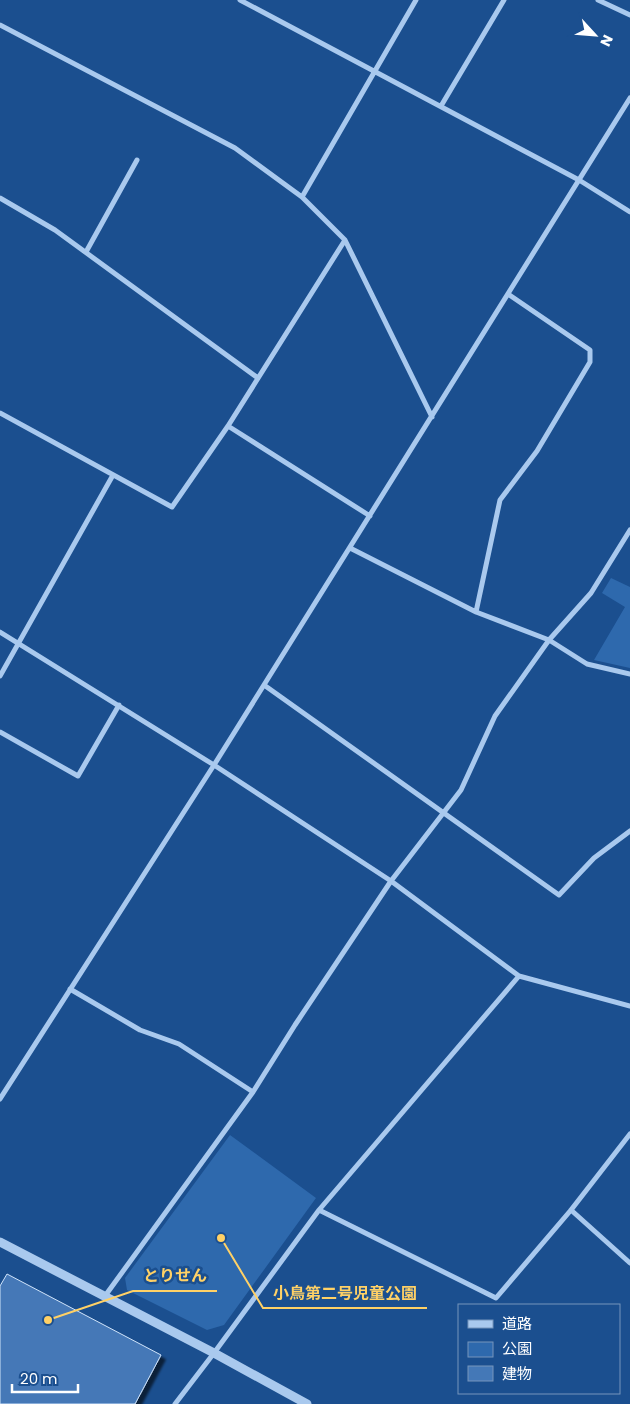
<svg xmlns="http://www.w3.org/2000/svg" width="630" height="1404" font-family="Poppins,'Noto Sans JP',sans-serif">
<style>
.green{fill:#2e69ad}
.building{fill:#4478b7;stroke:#cfe3fa;filter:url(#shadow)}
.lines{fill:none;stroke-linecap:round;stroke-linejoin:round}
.minor{stroke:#a9c9ee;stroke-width:5}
.tertiary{stroke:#a9c9ee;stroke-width:9}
.leader{fill:none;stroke:#ffd166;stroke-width:2}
.callout-dot{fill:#ffd166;stroke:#1b4f8f;stroke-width:2}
.callout-label{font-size:16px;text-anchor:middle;font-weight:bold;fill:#ffd166;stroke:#1b4f8f;stroke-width:5;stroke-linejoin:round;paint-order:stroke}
</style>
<defs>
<filter id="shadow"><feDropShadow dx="4.5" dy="4.5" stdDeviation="1" flood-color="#0009"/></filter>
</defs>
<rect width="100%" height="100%" fill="#1b4f8f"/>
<path class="green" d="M611,578L630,587V668L594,660L625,607L602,593Z
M230,1135L316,1198L224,1325L207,1330L127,1290L125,1278Z"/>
<path class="building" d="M7,1274L161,1355L135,1404H0V1286Z"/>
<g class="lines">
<path class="minor" d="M240,0L579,180L630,212
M598,0L630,15
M0,25L235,148L302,197L345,240L432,417
M441,106L504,0
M302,197L416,0
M0,198L55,230L258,378
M86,252L137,160
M0,413L172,507L228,426L345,240
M228,426L370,516
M350,548L476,612L549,640L587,664L630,674
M476,612L500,500L537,451L590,362V350L508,294
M0,632L214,765L391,881L519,976L630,1006
M0,676L113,475
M264,685L559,895L594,858L630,831
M0,732L78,776L119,705
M70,989L140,1030L179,1044L253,1092
M0,1099L214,765L630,98
M319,1210L496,1298L571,1210L630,1134
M571,1210L630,1263
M105,1296L253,1092L295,1025L391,881L461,790L495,716L549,640L591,593L630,530
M175,1404L214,1353L319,1210L519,976"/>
<path class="tertiary" d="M0,1242L214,1353L307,1404"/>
</g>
<path class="leader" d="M48 1320L133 1291H217M221 1238L263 1308H427"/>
<g class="callout-dot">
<circle cx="48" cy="1320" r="5"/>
<circle cx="221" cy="1238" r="5"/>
</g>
<g class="callout-label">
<text x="175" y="1281">とりせん</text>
<text x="345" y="1299">小鳥第二号児童公園</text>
</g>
<rect x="458" y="1304" width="162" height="90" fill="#1b4f8f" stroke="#7695bc"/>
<rect x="468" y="1320" width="25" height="8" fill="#a9c9ee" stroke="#7695bc"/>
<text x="502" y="1329" font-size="15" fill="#ffffff">道路</text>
<rect x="468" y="1342" width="25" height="15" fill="#2e69ad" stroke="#7695bc"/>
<text x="502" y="1354" font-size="15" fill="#ffffff">公園</text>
<rect x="468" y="1366" width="25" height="15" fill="#4478b7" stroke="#7695bc"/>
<text x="502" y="1379" font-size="15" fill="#ffffff">建物</text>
<g transform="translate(595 35) rotate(116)" stroke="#1b4f8f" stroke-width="4" paint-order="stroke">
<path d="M0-4L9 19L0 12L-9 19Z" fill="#ffffff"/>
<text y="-8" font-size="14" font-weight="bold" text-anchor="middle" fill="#ffffff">N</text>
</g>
<path d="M12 1384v8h66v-8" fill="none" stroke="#ffffff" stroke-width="2.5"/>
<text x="20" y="1384" font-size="15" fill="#ffffff" stroke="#1b4f8f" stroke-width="4" paint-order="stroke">20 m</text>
</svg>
